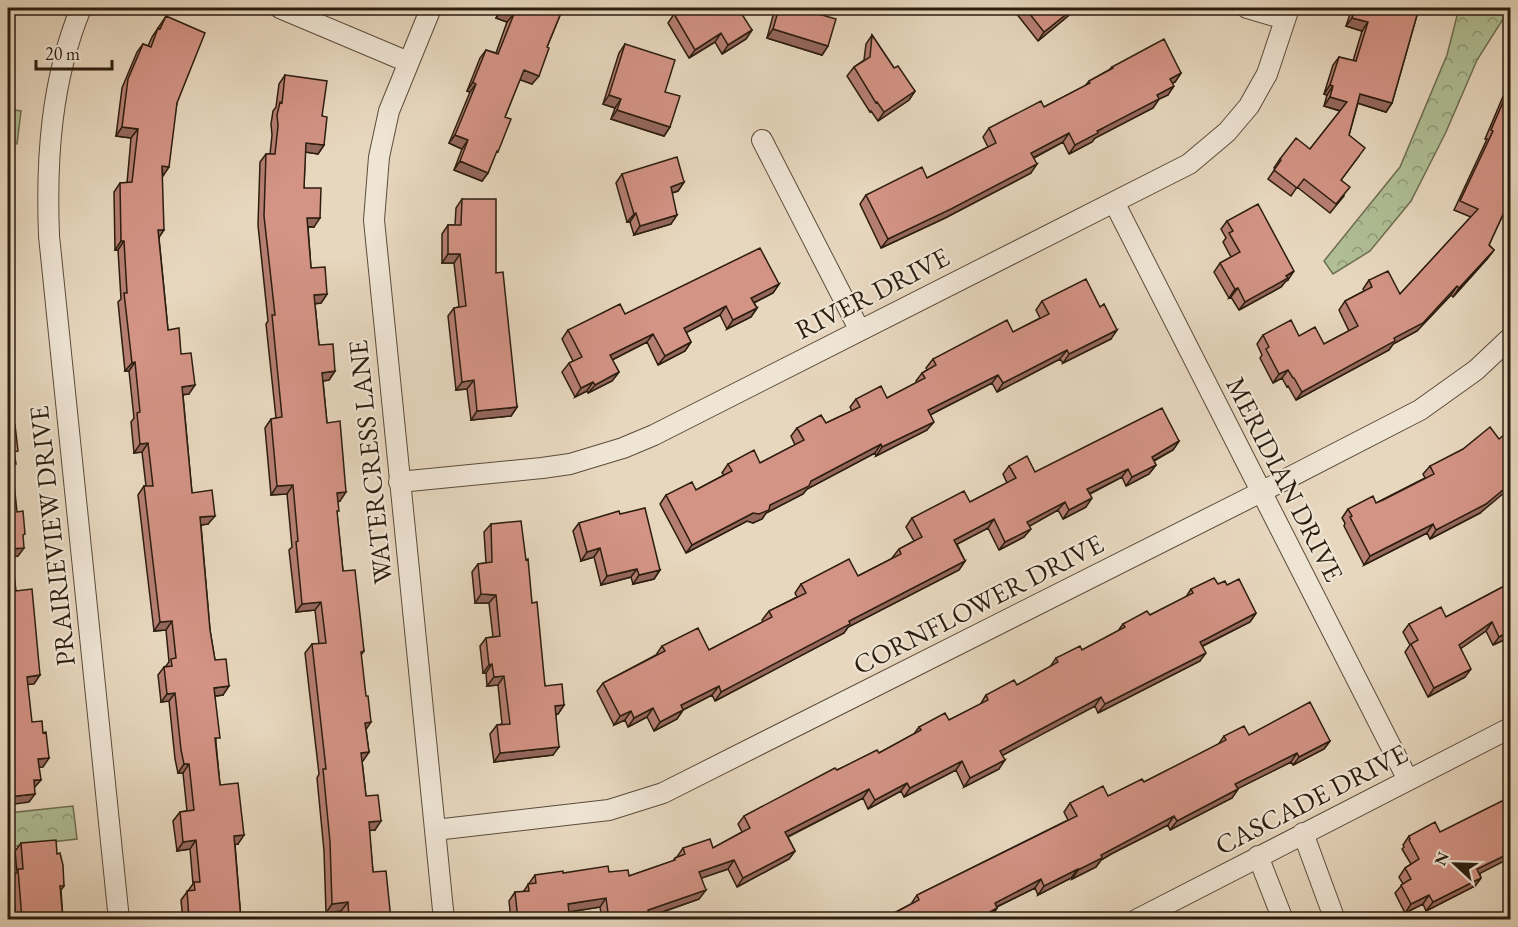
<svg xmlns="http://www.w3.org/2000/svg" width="1518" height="927" font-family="'EB Garamond',serif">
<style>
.park{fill:url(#park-crowns);stroke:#6e6e52;stroke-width:1.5}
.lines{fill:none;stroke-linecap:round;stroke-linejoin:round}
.street-casing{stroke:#5b4c3b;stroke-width:22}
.street{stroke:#efe5d5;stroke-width:20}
.wall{fill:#b57e72;stroke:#2c1d0f;stroke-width:1.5}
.shaded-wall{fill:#94675d;stroke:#2c1d0f;stroke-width:1.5}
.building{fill:#d39385;stroke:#2c1d0f;stroke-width:1.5}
.labels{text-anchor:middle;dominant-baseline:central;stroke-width:4.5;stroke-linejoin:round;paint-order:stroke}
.street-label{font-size:27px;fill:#2c1d0f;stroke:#efe5d5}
</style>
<defs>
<pattern id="park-crowns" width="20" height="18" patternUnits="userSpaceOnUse" patternTransform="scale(1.5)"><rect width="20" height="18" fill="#b0bf96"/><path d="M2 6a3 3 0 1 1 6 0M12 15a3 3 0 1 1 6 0" fill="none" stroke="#8f9b79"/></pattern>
</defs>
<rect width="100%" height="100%" fill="#e7d7be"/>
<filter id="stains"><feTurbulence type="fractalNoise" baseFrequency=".00333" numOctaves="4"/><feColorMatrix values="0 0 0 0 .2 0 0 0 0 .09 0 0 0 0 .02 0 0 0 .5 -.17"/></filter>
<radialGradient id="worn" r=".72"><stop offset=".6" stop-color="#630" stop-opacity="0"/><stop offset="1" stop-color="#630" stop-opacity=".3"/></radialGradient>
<path class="park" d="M1459,8H1510L1477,60L1446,132L1411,201L1370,251L1333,274L1324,261L1400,167L1447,55Z
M8,109L21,111L17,144L8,143Z
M73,806L77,839L8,847V813Z"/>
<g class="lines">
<g class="street-casing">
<path id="street" d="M81,8C51,81 46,158 49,236L119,920
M280,8L408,62
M431,8L389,111L379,157L374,220L444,920
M1247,8L1285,19
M762,140L859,329
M1114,202L1408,780
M399,482L542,468L570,464L623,448L654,435L1189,164L1227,132L1249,106L1267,74L1289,8
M435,830L609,810L663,793L1261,492L1420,410L1476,370L1510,338
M1303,833L1335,920
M1258,856L1283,920
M1136,920L1510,728"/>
</g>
<use href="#street" class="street"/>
</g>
<path class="wall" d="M501,8H563L532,84L520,79L505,117L494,157L488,173L482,181L454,170L462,149L449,143L470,92L467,91L480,58L486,50L496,53L507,22L496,18Z
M775,8H817L815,13L828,46L822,55L767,38Z
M1012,8H1074L1068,16L1038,41Z
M1350,8H1419L1392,103L1386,112L1358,103L1349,135L1359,156L1341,180L1344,196L1330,213L1297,187L1291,196L1268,179L1275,169L1274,168L1280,159L1310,149L1340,111L1324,106L1327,95L1324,94L1333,65L1339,57L1353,61L1362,31L1346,26L1350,14L1348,13Z
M674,14L752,30L746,39L722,54L715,42L689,58L668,23Z
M166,16L177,103L162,176L159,238L168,330L181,354L189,394L183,395L192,493L208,524L201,525L210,630L215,660L223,695L215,696L216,743L220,785L238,844H235L241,920H183L181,900L193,884L190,849L177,851L173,821L180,812L187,811L183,773H178L175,759L169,701L161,702L158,675L164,667L166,666L169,662L166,630L154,631L138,495L144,486H146L142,452L134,453L131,422L134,418L129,371H125L118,302L121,299L118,250H115L114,192L120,183H127L131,138L116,136L122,88L137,52L143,44L148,46L152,37Z
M872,35L894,68L915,91L909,100L878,121L871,111L870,112L847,76L854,67L864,60L866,44Z
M625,44L670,127L664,136L611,119L615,108L603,104L619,53Z
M1112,67L1181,73L1175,82L1172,83L1168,95L1159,99L1153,108L1095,138L1092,142L1069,154L1063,142L1034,158L1031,173L945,218L881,248L860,204L866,195L927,178L988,147L983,137L989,128L1044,107L1085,86L1089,81L1109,70Z
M285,75L322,116L324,145L318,154L305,152L304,188L314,227H308L311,268L327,294L321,303L315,304L319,345L335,371L329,380L323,381L327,423L340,501H338L337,514L343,571L364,651L361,655L366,729L369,752L362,761L366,796L375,830H369L373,872L391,920H342L341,911L326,913L324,851L317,778L319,774L305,653L312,644H319L315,610L296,612L289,550L292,547L287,494L271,495L265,428L271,419L276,418L266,324L268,321L258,225L260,162L266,154H270L272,135L271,124L273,111L276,107L279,84Z
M1510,80V208L1507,206L1489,245L1494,250L1487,259L1453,297L1451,295L1417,331L1393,344L1389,350L1296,400L1288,386L1287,387L1282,378L1273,383L1260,358L1262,355L1257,344L1263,335L1299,336L1324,344L1349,331L1339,310L1345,301L1364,291L1363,289L1369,280L1400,294L1471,217L1454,210L1487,139H1485Z
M622,174L684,182L678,191L672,193L671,224L634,235L630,222H627L616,183Z
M462,199L496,273L517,407L511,416L471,420L467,389L456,390L448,316L454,308L459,307L454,263H442V234L448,225H455L456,208Z
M1227,221L1288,280L1285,282L1281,287L1239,310L1231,297L1229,298L1214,272L1220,263L1231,257L1223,242L1226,238L1221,229Z
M779,284L773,293L754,303L757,308L751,317L727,329L720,315L686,332L691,342L685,351L658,365L647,342L612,360L619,372L612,381L588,393L587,391L575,397L562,372L569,363L573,361L562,339L568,330L625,314Z
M1042,301L1111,339L1063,363L1060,359L997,392L992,383L930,415L927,430L876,456L875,453L807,489L803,494L766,513L762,519L753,523L747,521L686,553L660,504L666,495L696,490L724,475L722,473L728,464L760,463L795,445L791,436L797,428L826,423L852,411L850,407L856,399L887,398L916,383V381L922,373L927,370L926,368L933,359L1013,332L1040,318L1036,310Z
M1179,441L1173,450L1154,461L1156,465L1149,474L1126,486L1122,477L1090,494L1086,507L1063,519L1058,510L1029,526L1024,537L999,550L988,528L957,544L965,561L959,570L848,627L844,633L715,701L712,695L683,710L677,719L654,731L647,717L628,727L625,720L614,725L597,691L603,683L656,655L662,646L709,650L763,622L762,620L769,611L797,597L795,593L801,584L858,576L893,558H892L899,549L914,541L906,527L912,518L970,502L1007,483L1003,474L1009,466L1035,472Z
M1430,466L1480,513L1430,539L1427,533L1364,565L1344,526L1345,523L1342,518L1348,509L1376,503L1425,478L1423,474Z
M620,514L660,570L654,579L633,584L631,577L601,585L594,557L581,561L573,531L579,523Z
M491,524L532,603L545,686L564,705L558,714H556L553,755L494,762L490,734L497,725L502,724L498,685L487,686L486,673H483L480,646L486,638L493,637L489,603H475L472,572L478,564L486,563L484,532Z
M1510,583V644L1507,646L1504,640L1493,645L1486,631L1461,648L1465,677L1428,697L1405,652L1410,645L1403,632L1409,624L1446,617Z
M1218,584L1227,585L1256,613L1250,622L1203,646L1200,661L1098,713L1095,706L1002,755L999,769L964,787L956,770L904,797L901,791L868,809L863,798L788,837L795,851L789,859L737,887L728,869L701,878L699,899L649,917V920H602L600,907L569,912L570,920H511L509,901L515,892H523L535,875L609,872L629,876L673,861L675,858L677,857L683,848H713L742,832L738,824L744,816L837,770L879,753L914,734L919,727L949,720L980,705L986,695L1017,685L1050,667L1056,658L1082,650L1118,631L1123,624L1150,615L1186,597L1191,589Z
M1249,735L1330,741L1324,749L1293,765L1291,762L1238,788V789L1232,798L1170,830L1168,825L1111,854L1101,860L1096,867L1072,879L1071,878L1038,895L1035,888L997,907V908L991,917L987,920H881L911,904L917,895L1068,820L1064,812L1070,803L1108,796L1144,782L1218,745L1224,736Z
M1440,832L1480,874L1481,878L1475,886L1426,911L1423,904L1405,913L1395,893L1403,884L1399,877L1405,868L1411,864L1402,849L1404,847L1403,845L1409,836Z
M21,843L57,854L64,886L61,890L63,920H16L12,878L17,872L15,851Z"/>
<path class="shaded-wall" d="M1074,8L1068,16L1038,41L1044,32Z
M1352,8H1354L1350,14L1348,13Z
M503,9L514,14L507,22L496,18Z
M1352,18L1368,22L1362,31L1346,26Z
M773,29L828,46L822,55L767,38Z
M752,30L746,39L722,54L728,45Z
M721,33L715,42L689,58L695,50Z
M524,70L539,76L532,84L518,79Z
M1181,73L1175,82L1164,87L1170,79Z
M473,82L476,84L470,92L467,91Z
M1330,85L1333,86L1327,95L1324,94Z
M1174,86L1168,95L1159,99L1153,108L1095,138L1092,142L1069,154L1075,145L1157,95Z
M915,91L909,100L878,121L884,112Z
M1360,94L1392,103L1386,112L1354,102Z
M609,95L621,99L615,108L603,104Z
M1330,97L1347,102L1341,111L1324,106Z
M617,110L670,127L664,136L611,119Z
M122,127L138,129L131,138L116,136Z
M1069,133L1063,142L1025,162L1031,153Z
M455,135L468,140L462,149L449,143Z
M306,143L324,145L318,154L299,151Z
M460,161L488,173L482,181L454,170Z
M1037,164L1031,173L945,218L881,248L888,239Z
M162,166L169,167L163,176Z
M684,182L678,191L665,195L671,187Z
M636,213L630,222H627L634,214Z
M677,215L671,224L634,235L640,226Z
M307,218H320L314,227L301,226Z
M158,230H164L158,239Z
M121,241H124L118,250H115Z
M1494,250L1487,259L1453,297L1459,288Z
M448,254H460L454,263H442Z
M1294,271L1288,280L1285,282L1281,287L1239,310L1245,302Z
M779,284L773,293L745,307L751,298Z
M1457,286L1451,295L1417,331L1393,344L1389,350L1296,400L1302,392L1394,338Z
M1238,288L1231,297L1229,298L1235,289Z
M327,294L321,303L308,304L314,295Z
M726,306L720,315L678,337L684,328Z
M757,308L751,317L727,329L733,320Z
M1117,330L1111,339L1063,363L1069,354Z
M653,334L647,342L604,364L610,355Z
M691,342L685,351L658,365L665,356Z
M1067,350L1060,359L997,392L1003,383Z
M135,362L129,371H125L132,363Z
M1288,370L1282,378L1273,383L1279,374Z
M335,371L329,380L316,382L322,373Z
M619,372L612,381L588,393L595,385Z
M998,375L992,383L922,419L928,410Z
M474,380L467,389L456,390L462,382Z
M593,382L587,391L575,397L581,388Z
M195,385L189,394L176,395L182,387Z
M517,407L511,416L471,420L477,411Z
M934,422L927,430L876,456L882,447Z
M1179,441L1173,450L1145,465L1152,457Z
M148,443L142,452L134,453L140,444Z
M881,444L875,453L807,489L803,494L766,513L762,519L753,523L747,521L686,553L692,545L753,513L770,505L811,481Z
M1156,465L1149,474L1126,486L1132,477Z
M1128,469L1122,477L1081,498L1087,489Z
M1510,484V488L1480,513L1430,539L1436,530Z
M293,485L287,494L271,495L277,486Z
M346,492L340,501L331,502L337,493Z
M1092,498L1086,507L1063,519L1069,510Z
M1065,502L1058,510L1021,531L1027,522Z
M215,516L208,524L194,526L200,517Z
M994,519L988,528L948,549L954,540Z
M1433,524L1427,533L1364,565L1370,556Z
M1031,529L1024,537L999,550L1005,542Z
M24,548L18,556L8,558L11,549Z
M600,548L594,557L581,561L587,552Z
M965,561L959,570L848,627L844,633L715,701L721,692L849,621Z
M637,569L631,577L601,585L607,576Z
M660,570L654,579L633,584L639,575Z
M481,594L496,595L489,603H475Z
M321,602L315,610L296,612L302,604Z
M1256,613L1250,622L1194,650L1200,642Z
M172,621L166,630L154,631L160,622Z
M1492,622L1486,631L1453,654L1459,645Z
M1510,631L1504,640L1493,645L1499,637Z
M1206,653L1200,661L1098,713L1105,704Z
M492,664L486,673H483L489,665Z
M1471,669L1465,677L1428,697L1434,688Z
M40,675L34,684L21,685L27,677Z
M504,676L498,685L487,686L494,677Z
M229,686L223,695L208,697L214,688Z
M719,686L712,695L675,714L681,705Z
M175,693L169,701L161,702L167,694Z
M1101,697L1095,706L994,760L1000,751Z
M564,705L558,714L549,715L555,706Z
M653,708L647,717L628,727L634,718Z
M683,710L677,719L654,731L660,722Z
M631,711L625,720L614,725L620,716Z
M371,722L365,731V723Z
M1330,741L1324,749L1293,765L1299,757Z
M559,747L553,755L494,762L500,753Z
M369,752L363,761H355L361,753Z
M1297,753L1291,762L1229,793L1235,784Z
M49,758L43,767L32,768L38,759Z
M1005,760L999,769L964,787L970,778Z
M962,761L956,770L904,797L910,788Z
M184,764H189L183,773H178Z
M34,780H41L34,788Z
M907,783L901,791L868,809L875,800Z
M869,789L863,798L779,841L785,832Z
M1238,789L1232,798L1170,830L1177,821Z
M35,794L29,802L8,805V797Z
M1174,816L1168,825L1111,854L1101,860L1096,867L1072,879L1078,870L1101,855Z
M381,821L375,830L363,831L369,822Z
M244,835L238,844L228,845L234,836Z
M196,840L190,849L177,851L183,842Z
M795,851L789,859L737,887L743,878Z
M1510,853V858L1471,878L1477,869Z
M734,860L728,869L693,881L699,872Z
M1078,869L1071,878L1038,895L1044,886Z
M1481,878L1475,886L1426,911L1433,902Z
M1041,879L1035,888L988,911L995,903Z
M706,890L699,899L642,919L648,910Z
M1429,895L1423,904L1405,913L1411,904Z
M606,898L600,907L562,913L568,904Z
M348,902L341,911L326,913L332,904Z
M997,908L991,917L987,920H981L988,913Z
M202,917L200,920H189V918Z"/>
<path class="building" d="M503,8H563L547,47L549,48L539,76L524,70L505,117L511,119L498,152L497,151L488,173L460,161L468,140L455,135L476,84L473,82L486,50L498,54L514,14L503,9Z
M684,8H738L752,30L728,45L721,33L695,50L674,14Z
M779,8H817L815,13L836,19L828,46L773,29Z
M1025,8H1074L1044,32Z
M1355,8H1419L1392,103L1360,94L1349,135L1365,148L1341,180L1350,187L1336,204L1304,179L1297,188L1274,170L1281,160L1280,159L1296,138L1310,149L1347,102L1330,97L1333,86L1330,85L1339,57L1356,61L1368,22L1352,18Z
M166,16L205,33L177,103L169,167L162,166L164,230H158L168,330L179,328L181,354L191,353L195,385L182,387L192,493L212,490L215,516L200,517L210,630L215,660L226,659L229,686L214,688L220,738H215L220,785L238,783L244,835L234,836L241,920H202V917L189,918L187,891L195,890L194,882H200L196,840L183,842L180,812L194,810L189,764H184L181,750L175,693L167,694L164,667L172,666L171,659L176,658L172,621L160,622L144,486H153L148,443L140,444L137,413L140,412L135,362L132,363L124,293H127L124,241H121L120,183L132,182L138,129L122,127L128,79L143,44L151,47L158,28L160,29Z
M872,35L894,68L898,66L915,91L884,112L877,102L876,103L854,67L870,57Z
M1164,39L1181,73L1170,79L1174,86L1157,95L1159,99L1097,131L1098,133L1075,145L1069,133L1031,153L1037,164L951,209L888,239L866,195L922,167L927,178L996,143L989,128L1041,101L1044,107L1090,83L1089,81L1113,68L1112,67Z
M625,44L675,60L665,92L680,96L670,127L617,110L621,99L609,95Z
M285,75L327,81L322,116L327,117L324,145L306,143L304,188H321L320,218H307L311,268L325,267L327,294L314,295L319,345L333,344L335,371L322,373L327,423L340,421L346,492L337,493L339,511H337L343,571L355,570L364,651L361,652L366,696H368L371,722L365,723L369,752L361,753L366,796L378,795L381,821L369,822L373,872L386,871L391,920H349L348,902L332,904L330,842L323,769H326L312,644L326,643L321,602L302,604L296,542L298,541L293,485L277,486L271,419L282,417L272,315H275L264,216L266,154H275L278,126L277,115L280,102L282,103Z
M1510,86V199L1489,245L1494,250L1459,288L1457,286L1423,323L1394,338L1395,341L1302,392L1294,378H1293L1288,370L1279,374L1266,349L1269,347L1263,335L1291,320L1299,336L1315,327L1324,344L1358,326L1345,301L1372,287L1369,280L1388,271L1400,294L1478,209L1460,201L1493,131L1491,130Z
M677,157L684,182L671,187L677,215L640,226L636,213L634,214L622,174Z
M462,199H496V273L503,272L517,407L477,411L474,380L462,382L454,308L466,306L460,254H448V225H461Z
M1258,204L1294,271L1286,276L1288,278L1245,302L1238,288L1235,289L1220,263L1240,252L1229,233L1233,231L1227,221Z
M760,248L779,284L751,298L757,308L733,320L726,306L684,328L691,342L665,356L653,334L610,355L619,372L595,385L593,382L581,388L569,363L582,357L568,330L620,304L625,314Z
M1086,279L1100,307L1104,304L1117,330L1069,354L1067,350L1003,383L998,375L928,410L934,422L882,447L881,444L811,481L809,486L770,505L769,510L759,514L753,513L692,545L666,495L692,482L696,490L732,471L728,464L754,450L760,463L804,440L797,428L821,415L826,423L860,407L856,399L881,386L887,398L925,378L922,373L936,365L933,359L1007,320L1013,332L1049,314L1042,301Z
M8,396L11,425H15L18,451L14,452L16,464H12L17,512L23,511L25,534L23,535L24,548L11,549L16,591L32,589L40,675L27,677L32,722L42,721L43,733L46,732L49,758L38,759L41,780H34L35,794L8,797Z
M1162,408L1179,441L1152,457L1156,465L1132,477L1128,469L1087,489L1092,498L1069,510L1065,502L1027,522L1031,529L1005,542L994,519L954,540L965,561L849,621L850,624L721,692L719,686L681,705L683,710L660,722L653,708L634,718L631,711L620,716L603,683L665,651L662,646L698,628L709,650L772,617L769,611L806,593L801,584L849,559L858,576L901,554L899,549L922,537L912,518L964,491L970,502L1016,478L1009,466L1027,456L1035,472Z
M1490,427L1499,439L1510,430V484L1486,504L1436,530L1433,524L1370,556L1350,517L1352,516L1348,509L1373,496L1376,503L1383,500L1434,474L1430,466L1463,449Z
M645,508L660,570L639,575L637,569L607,576L600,548L587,552L579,523L619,511L620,514Z
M521,521L526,560L528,559L532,603L537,602L545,686L562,684L564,705L555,706L559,747L500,753L497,725L510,724L504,676L494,677L492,664L489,665L486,638L500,636L496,595L481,594L478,564L492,562L491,524Z
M1214,578L1218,584L1225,581L1227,585L1239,579L1256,613L1200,642L1206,653L1105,704L1101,697L1000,751L1005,760L970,778L962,761L910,788L907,783L875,800L869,789L785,832L795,851L743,878L734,860L699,872L706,890L648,910L649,920H609L606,898L568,904L570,920H518L515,892L529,891L528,884L536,883L535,875L563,871V873L608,866L609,872L628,870L629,876L675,860V858L685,854L683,848L710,839L713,848L750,828L744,816L835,768L837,770L877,750L879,753L921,730L919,727L945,713L949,720L988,700L986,695L1014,680L1017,685L1058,662L1056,658L1080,646L1082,650L1125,627L1123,624L1147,611L1150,615L1193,593L1191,589Z
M1510,583V631L1499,637L1492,622L1459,645L1471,669L1434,688L1411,644L1418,640L1409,624L1441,607L1446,617Z
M1310,702L1330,741L1299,757L1297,753L1235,784L1238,789L1177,821L1174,816L1101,855L1102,858L1078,870V869L1044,886L1041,879L995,903L997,908L988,913L989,915L981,920H964L963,918L961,920H881L919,900L917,895L1077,816L1070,803L1103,786L1108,796L1142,779L1144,782L1226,740L1224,736L1244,726L1249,735Z
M1510,797V853L1477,869L1481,878L1433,902L1429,895L1411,904L1401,885L1411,879L1405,868L1419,859L1409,840L1410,839L1409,836L1435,822L1440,832Z
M56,840L57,854L60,853L63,865L64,886H60L63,920H22L18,869H23L21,843Z"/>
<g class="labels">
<g class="street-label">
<text transform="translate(872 293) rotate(-27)">RIVER DRIVE</text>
<text transform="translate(370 462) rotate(-96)">WATERCRESS LANE</text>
<text transform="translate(1285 479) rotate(63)">MERIDIAN DRIVE</text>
<text transform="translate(52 536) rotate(-96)">PRAIRIEVIEW DRIVE</text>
<text transform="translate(978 604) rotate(-27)">CORNFLOWER DRIVE</text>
<text transform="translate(1311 799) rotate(-27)">CASCADE DRIVE</text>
</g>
</g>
<rect width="1518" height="927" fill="none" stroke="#e7d7be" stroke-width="30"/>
<rect x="9" y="9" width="1500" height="909" fill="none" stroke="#2c1d0f" stroke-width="3"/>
<rect x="15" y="15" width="1488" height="897" fill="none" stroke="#2c1d0f" stroke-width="1.5"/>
<g transform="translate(1455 864) rotate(292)" stroke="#efe5d5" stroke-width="4.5" paint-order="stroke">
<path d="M0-4.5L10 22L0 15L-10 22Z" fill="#2c1d0f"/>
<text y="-9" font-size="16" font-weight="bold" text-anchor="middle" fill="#2c1d0f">N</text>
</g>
<path d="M36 60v9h76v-9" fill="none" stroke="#2c1d0f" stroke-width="3"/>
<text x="45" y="60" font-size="18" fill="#2c1d0f" stroke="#efe5d5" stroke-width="4.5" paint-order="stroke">20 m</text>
<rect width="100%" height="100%" filter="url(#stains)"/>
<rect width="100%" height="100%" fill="url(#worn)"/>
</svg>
